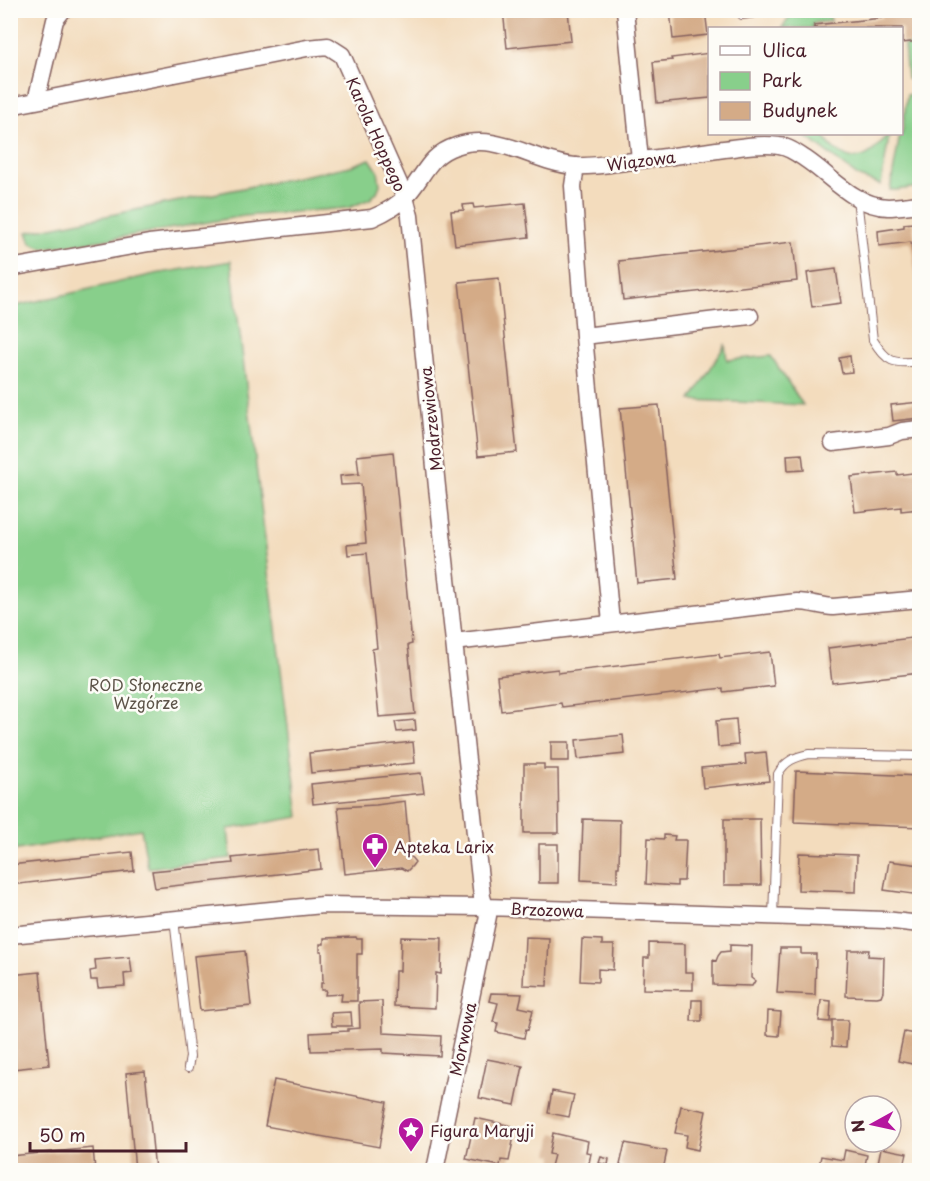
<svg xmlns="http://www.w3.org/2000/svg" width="930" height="1181" font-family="'Playpen Sans',sans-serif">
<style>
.green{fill:#88cf8b;stroke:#69775b;stroke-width:1.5}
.building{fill:#d4ab87}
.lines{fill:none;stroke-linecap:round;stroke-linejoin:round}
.service-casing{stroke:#85615e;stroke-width:10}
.minor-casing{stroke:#85615e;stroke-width:19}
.service{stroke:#fff;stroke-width:8}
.minor{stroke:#fff;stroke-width:16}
.labels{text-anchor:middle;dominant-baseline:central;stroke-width:5;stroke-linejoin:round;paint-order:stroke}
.street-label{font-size:16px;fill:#4a1f2b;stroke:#fdfcf7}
.park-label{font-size:16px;fill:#5d5448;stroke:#fdfcf7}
.poi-label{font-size:16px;fill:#4a1f2b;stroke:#fdfcf7;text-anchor:start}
</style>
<rect width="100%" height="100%" fill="#fdfcf7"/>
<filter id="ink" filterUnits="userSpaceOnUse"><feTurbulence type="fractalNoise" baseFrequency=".0167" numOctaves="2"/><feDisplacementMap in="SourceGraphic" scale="12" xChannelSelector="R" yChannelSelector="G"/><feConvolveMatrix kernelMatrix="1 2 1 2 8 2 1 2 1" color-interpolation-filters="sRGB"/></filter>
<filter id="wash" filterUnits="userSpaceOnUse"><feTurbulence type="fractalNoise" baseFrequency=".008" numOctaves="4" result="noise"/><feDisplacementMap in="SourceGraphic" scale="24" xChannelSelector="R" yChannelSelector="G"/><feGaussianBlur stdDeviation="1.35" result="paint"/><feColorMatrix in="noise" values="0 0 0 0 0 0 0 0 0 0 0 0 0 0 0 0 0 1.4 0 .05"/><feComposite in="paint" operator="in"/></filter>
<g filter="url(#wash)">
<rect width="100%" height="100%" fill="#f3dcbd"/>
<path class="green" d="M829,11L831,21L813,23V28H782L790,16Z
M919,43H920L919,84L907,78L904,45Z
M907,94L919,97V187L896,190H890L900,134H902Z
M800,134H824C826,142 831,147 838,152C842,154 847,158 851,158C866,160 879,147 886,136L889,137L881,185L859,177L808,138Z
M370,159L378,171L380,185L377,192L370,199L348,208L244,216L104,240L43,248L31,243L27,232L351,166Z
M231,261L299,817L228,829L231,858L148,868L141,829L11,851V307L155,274Z
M725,345L727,360L771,356L803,405L691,400Z"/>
<g id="blocks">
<path class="building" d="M503,10H568L571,41L507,48Z
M670,10H705L708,35L673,39Z
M881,10H920V41L902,43V28H814V25L882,18Z
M710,53V98L657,103L653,62L672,60L671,58Z
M525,203L529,237L455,245L451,211L464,210L463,205L473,204L474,208Z
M913,223L915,241H920V288L918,289L911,242L879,246L878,231L904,227V224Z
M793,242L797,281L623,300L619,261Z
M836,269L841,303L812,307L807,273Z
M499,278L517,452L478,456L459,282Z
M850,356L852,372L842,373L839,358Z
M920,402V418L893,421L891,405Z
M659,405L677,579L637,583L620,408Z
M393,452L412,644L408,645L415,714L379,717L372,649L377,648L367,553L348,555L347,545L366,543L361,484L341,485L340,476L359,474L357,456Z
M802,454L804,470L788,471L787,455Z
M897,472V475L920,472V509L901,511V507L855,512L851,477Z
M920,637V673L832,683L828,648Z
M770,652L774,686L723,692V688L562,707L561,703L501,711L497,676L558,669V673L719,654L720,658Z
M736,719L738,745L718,747L716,721Z
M415,720L416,730L397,732L395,722Z
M623,735L625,754L578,759L576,740Z
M413,742L415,763L311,773L309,753Z
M551,742H569V761H551Z
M766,752L769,781L703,788L701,768L746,764L745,754Z
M524,764H544V769H558L559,833H524Z
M796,771L920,776V827L794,822Z
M421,773L424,793L313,804L311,784Z
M405,801L410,856L415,862L412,866L407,871L401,868L345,874L338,807L376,805Z
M583,819L620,820L619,867H617V882L581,880Z
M724,819H760L761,885H724Z
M664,835L675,836L674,840H686L684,881H677V886L646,884L648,838L664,839Z
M539,844H558V883H539Z
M319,849L321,869L155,888L152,871L233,863L232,858Z
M132,852L134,871L10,885V865Z
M799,853L857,855L856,892L798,890Z
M889,861L920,865V895L884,890Z
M356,937L357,939H362V954H357V1001H341L342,994L325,995L326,990H321V983H323L322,951H320V944H324V938Z
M401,937L442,938L441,974L436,973L435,1008L394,1006L395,971H400Z
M525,937L549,938L547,986L523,985Z
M582,939L602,940V945H614L613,970L598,969V982L580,981Z
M649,943L685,944V972H693V990L643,989L644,958H649Z
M730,945L752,946L751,978L755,981L752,986L713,985V960L716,961L718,956L721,952L730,951Z
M780,948H801V954H816L815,995L777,993Z
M848,950H869L868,956L884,957L883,991L881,996L877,997L846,996Z
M245,951L251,1006L200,1011L194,956Z
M130,957L132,973L124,974L125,986L98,988L97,980H91L90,971L96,970L95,960Z
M40,972L49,1065L13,1069L10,1046V975Z
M491,993L522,994L519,1007L533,1010L528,1030L526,1029L524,1038L496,1032L498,1023L493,1022L498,1003L489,1001Z
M692,1000H702V1021H691Z
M821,1000L831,1001L830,1022L819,1021Z
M382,1001L383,1033L441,1036L440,1056L383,1053V1049L311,1051L310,1033L348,1031V1029L360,1028L359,1002Z
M768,1011L781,1012L779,1036L767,1035Z
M351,1012L352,1026H332L331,1013Z
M832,1020H848L846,1047L832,1046Z
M904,1032L920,1035V1055L917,1065L898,1061Z
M487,1059L523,1066L515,1105L479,1098Z
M145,1071L155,1170H135L126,1073Z
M274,1080L387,1102L379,1147L265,1126Z
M552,1091L574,1095L569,1117L548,1113Z
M681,1106L706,1111L698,1150L685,1147L687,1135L675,1133Z
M475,1118L512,1126L511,1130L515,1131L509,1161L501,1160L500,1166L466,1159Z
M553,1133L588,1141L586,1152L591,1153L588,1168L583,1167L582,1170H550L554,1155L549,1154Z
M625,1143L667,1151L663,1170H622L623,1166L620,1165Z
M93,1148L95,1170H10V1156Z
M881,1148L907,1153L903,1170H889L877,1168Z
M845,1150L867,1155L864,1170H818L821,1156L843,1160Z
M601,1157L609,1159L608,1165L599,1163Z"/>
</g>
</g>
<g filter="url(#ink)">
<use href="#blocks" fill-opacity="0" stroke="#85615e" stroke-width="1.5"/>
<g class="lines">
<g class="service-casing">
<path id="service" d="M742,15L775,10
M857,198L873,340C887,362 893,365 920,361
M773,917L778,774C785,761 795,757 809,754L920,756
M174,919L190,1057L188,1068"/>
</g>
<g class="minor-casing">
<path id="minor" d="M625,10L640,160
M36,101L307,48L328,46L342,55L405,197L410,216L437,487L482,897L488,916L435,1170
M10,106L36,101L55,20L63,10
M576,166L573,186L584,336L611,623
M10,268L149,243L372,218C384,213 397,206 406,196C424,177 428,155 456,146C499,131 534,163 575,166C591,167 609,164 625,162C658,158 691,154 724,149C742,147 761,143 779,146C789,147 798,154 807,160C832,177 855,206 888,207C898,207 909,205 920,204
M584,336L750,316
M833,443L889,436L902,431L920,429
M454,642L797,602C809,602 821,606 833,607L920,599
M10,935L323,905L485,907L885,920L920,924"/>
</g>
<use href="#service" class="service"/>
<use href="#minor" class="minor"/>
</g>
</g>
<defs>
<g id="pharmacy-pin" transform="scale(1.35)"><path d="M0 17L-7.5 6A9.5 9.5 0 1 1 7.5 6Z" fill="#b5179e" stroke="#fdfcf7"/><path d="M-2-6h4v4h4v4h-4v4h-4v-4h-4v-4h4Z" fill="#fff"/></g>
<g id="sight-pin" transform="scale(1.35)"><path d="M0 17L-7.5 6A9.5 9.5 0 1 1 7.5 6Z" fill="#b5179e" stroke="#fdfcf7"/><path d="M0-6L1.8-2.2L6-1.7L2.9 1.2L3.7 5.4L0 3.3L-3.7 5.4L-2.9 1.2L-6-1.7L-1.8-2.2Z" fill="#fff"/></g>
</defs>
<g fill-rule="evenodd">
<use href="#pharmacy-pin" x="375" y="846"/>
<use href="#sight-pin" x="411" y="1130"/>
</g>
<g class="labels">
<g class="street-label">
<text transform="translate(377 134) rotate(66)">Karola Hoppego</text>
<text transform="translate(641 160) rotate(-7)">Wiązowa</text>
<text transform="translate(430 419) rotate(-96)">Modrzewiowa</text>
<text transform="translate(547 909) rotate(2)">Brzozowa</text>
<text transform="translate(462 1039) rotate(-78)">Morwowa</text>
</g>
<g class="park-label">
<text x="146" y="684">ROD Słoneczne<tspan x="146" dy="18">Wzgórze</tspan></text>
</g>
<g class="poi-label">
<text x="394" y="846">Apteka Larix</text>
<text x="430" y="1130">Figura Maryji</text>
</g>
</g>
<rect width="930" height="1181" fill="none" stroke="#fdfcf7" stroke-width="36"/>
<rect x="708" y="27" width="195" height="108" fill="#fdfcf7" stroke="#b5a4a5" stroke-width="1.5"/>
<rect x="720" y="46" width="30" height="9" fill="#ffffff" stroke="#b5a4a5" stroke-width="1.5"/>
<text x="762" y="57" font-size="18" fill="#4a1f2b">Ulica</text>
<rect x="720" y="72" width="30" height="18" fill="#88cf8b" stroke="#b5a4a5" stroke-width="1.5"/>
<text x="762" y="87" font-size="18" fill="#4a1f2b">Park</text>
<rect x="720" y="102" width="30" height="18" fill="#d4ab87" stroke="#b5a4a5" stroke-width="1.5"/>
<text x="762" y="117" font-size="18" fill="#4a1f2b">Budynek</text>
<g transform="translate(873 1124) rotate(262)"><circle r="28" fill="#fdfcf7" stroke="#b5a4a5" stroke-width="1.5"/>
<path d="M0-4.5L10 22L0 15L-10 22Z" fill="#b5179e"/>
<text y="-9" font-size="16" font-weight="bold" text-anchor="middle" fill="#4a1f2b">N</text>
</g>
<path d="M30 1142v9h156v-9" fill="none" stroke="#4a1f2b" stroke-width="3"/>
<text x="39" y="1142" font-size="18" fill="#4a1f2b" stroke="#fdfcf7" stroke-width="4.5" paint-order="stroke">50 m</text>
</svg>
